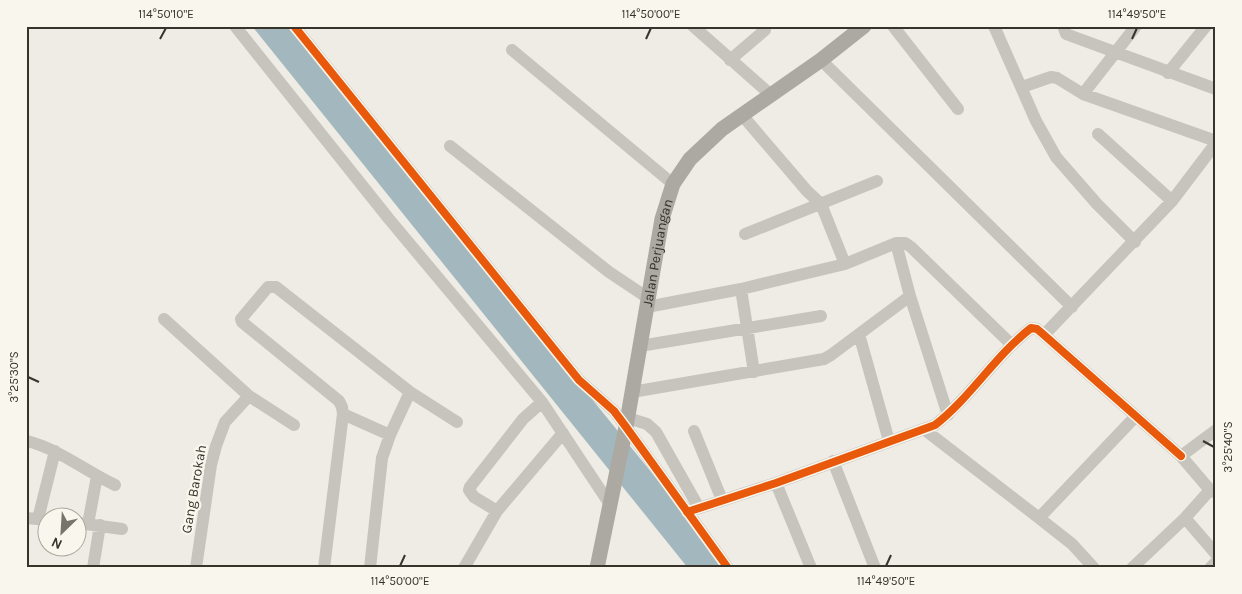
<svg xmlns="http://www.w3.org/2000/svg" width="1242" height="594" font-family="Karla,sans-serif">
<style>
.water{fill:#a2b7be}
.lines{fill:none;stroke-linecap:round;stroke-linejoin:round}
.minor{stroke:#c7c4bd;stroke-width:12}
.major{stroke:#aca9a2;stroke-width:15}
.cycleway-casing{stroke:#f9f7ed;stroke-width:11}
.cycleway{stroke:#e8590c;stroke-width:8}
.ticks{fill:none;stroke:#38332b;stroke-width:2}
.labels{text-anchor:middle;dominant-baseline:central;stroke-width:4.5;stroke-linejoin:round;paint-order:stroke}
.street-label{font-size:14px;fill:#38332b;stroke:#f9f7ed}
.neatline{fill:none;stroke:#38332b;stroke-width:2}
.ticks-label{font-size:12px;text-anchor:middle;fill:#38332b}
</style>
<rect width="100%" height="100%" fill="#eeece4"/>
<path class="water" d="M252,26H289L729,568H688Z"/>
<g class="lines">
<path class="minor" d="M235,26L389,219L542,402L611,506
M294,26L579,380L614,411L626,427L728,568
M693,26L771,95
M893,26L958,109
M994,26L1036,121L1056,157L1097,204L1135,242
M1063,26L1066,34L1074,37L1216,89
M512,50L673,184
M730,60L765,30L761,26
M821,60L1072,307
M1168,73L1206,26
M1022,87L1051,77L1057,78L1083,94L1216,141
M1083,94L1136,26
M742,115L807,191L821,204L845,264
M1098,134L1172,201
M450,146L609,272L648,298
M745,234L877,181
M896,243H905L911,247L1012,345
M741,289L754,372
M647,307L741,289L845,264L896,243L910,296
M164,319L249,396L294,425
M859,334L889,441
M1044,335L1172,201L1216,143
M640,346L821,316
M632,392L824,359L831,355L910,296L948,415
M343,414L390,435
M628,418L647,424L656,432L699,508
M925,430L1039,518
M1216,430L1181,456L1210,490L1216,493
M694,431L722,500
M27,441C59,449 85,471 115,485
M833,461L875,568
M776,483L811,568
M497,511L474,497L469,490L470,487L523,419L542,402
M687,512L776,483L935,425C971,397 995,356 1031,328L1037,329L1044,335L1181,456
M26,518L48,520
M1185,518L1216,554
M38,519L55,451
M78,523L122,529
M88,524L97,476
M93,568L100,525
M196,568L211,465L216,446L225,422L249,396
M324,568L343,414L342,407L339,401L242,322L241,319L268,287H276L410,392L457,422
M370,568L382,458L390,435L410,392
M464,568L497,511L563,433
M1094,568L1072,544L1039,518L1135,417
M1132,568L1185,518L1210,490
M1210,568L1216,562"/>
<path class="major" id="s1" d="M597,568L626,427L662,219L673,184L690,159L722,129L821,60L864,26"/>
<g class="cycleway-casing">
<path id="cycleway" d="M294,26L579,380L614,411L626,427L728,568
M687,512L776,483L935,425C971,397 995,356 1031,328L1037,329L1044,335L1181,456"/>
</g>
<use href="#cycleway" class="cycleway"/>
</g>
<path class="ticks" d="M160,39L166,28M646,39L651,28M1132,39L1137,28M28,377L39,382M1203,441L1214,447M400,566L405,555M886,566L891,555"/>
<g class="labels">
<g class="street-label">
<text stroke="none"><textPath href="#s1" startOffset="321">Jalan Perjuangan</textPath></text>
<text transform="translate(194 489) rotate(-80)">Gang Barokah</text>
</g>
</g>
<rect width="1242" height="594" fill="none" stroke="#f9f7ed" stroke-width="55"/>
<g transform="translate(62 532) rotate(205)"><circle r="24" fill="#f9f7ed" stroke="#aca99f"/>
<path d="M0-4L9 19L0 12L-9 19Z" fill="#78746c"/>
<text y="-8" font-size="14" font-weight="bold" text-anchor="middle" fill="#38332b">N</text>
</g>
<rect x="28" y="28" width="1186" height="538" class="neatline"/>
<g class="ticks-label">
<text x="166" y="18">114°50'10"E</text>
<text x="651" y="18">114°50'00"E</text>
<text x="1137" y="18">114°49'50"E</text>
<text transform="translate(14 377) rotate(-90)" y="4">3°25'30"S</text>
<text transform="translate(1228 447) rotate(-90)" y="4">3°25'40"S</text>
<text x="400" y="585">114°50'00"E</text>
<text x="886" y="585">114°49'50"E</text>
</g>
</svg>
